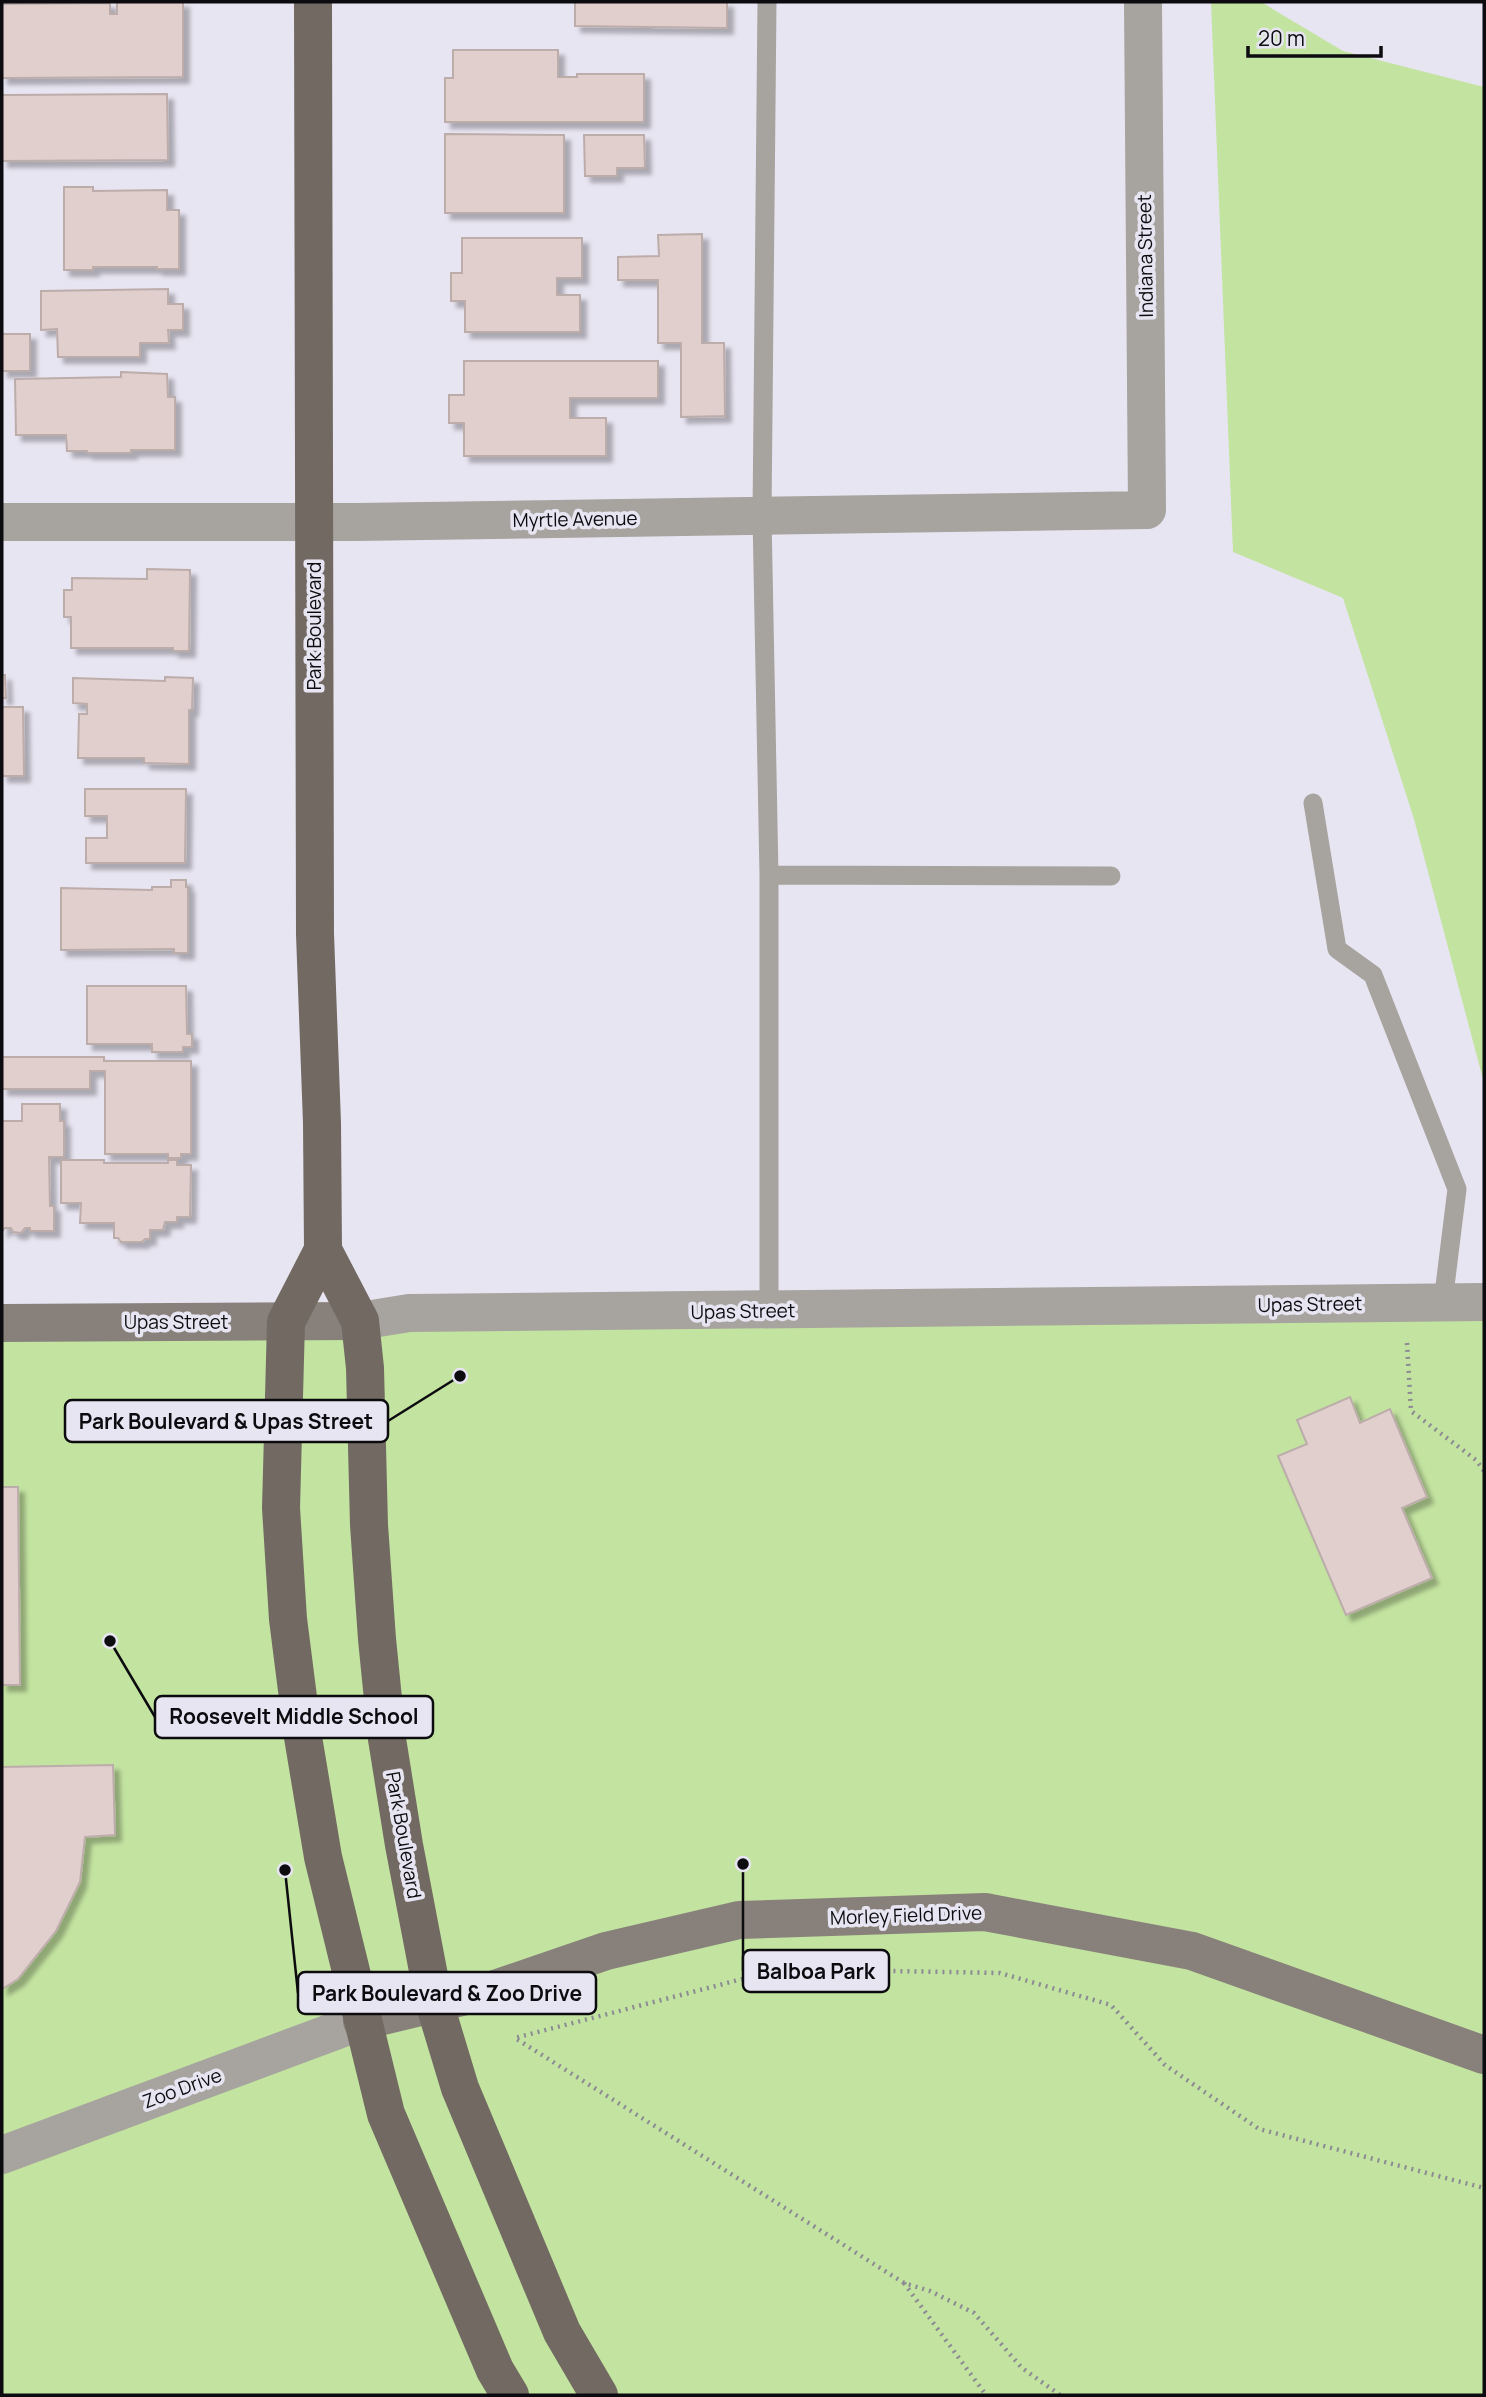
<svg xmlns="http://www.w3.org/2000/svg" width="1486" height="2397" font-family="Manrope,sans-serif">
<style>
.green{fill:#c3e3a0}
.building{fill:#e0cfcd;stroke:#bcacaa;stroke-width:2;filter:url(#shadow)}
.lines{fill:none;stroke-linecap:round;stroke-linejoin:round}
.path{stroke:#8c8a93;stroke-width:4.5;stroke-dasharray:2 5;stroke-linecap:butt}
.lane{stroke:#a7a39e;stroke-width:19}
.street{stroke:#a7a39e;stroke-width:38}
.secondary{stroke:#88817b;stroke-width:38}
.primary{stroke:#726a62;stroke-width:38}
.labels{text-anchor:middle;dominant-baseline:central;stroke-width:7;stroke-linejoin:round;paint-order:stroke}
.street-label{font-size:19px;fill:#0c0b0f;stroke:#e8e5f2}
.leader{fill:none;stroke:#0c0b0f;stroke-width:2.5}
.callout-dot{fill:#0c0b0f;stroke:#e8e5f2;stroke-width:2.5}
.callout{fill:#e8e5f2;stroke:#0c0b0f;stroke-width:2.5}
.callout-label{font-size:21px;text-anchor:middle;font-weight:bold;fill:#0c0b0f}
</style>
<defs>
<filter id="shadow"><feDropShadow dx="6" dy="6" stdDeviation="2" flood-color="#0004"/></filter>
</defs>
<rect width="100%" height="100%" fill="#e8e5f2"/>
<path class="green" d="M1211,2H1261L1343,51L1484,87V1083L1414,819L1343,598L1233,552Z
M1484,1316V2395H2V1332Z"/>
<path class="building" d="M117,2H183V77L2,78V4L110,3V14H117Z
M575,2H727V28L575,26Z
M453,50H558V77H577V74H644V122H445V78H453Z
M167,94L168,160L2,161V95Z
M445,134L564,135V213H445Z
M584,135H644L645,168H617V176H585Z
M64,187H93V191L167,190V210H179V269H157V267H93V270H64Z
M702,234V343H724L725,416L681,417V343H658V280H618V257L659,256L658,235Z
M462,238H582V278H557V295H580V332H465V301H451V273H462Z
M168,289V304H183V330H168L169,343H140V357H58L57,329L41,330V291Z
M2,334H30V371H2Z
M464,361H658V398H570V418H606V456H464V423H449V395H464Z
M121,372L167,374L168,397H175V450H131V453H87V451H67L66,435H16L15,379L121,377Z
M147,569L190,570L189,651H173V648H71V617H64V590H72V578L147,579Z
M2,675H5L6,698H2Z
M165,677L193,678L192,710H189V764L144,763V758H78L79,714H87V704L73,703V678L165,681Z
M2,707H23L24,776H2Z
M85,789H186L185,863H86V838H107V816H85Z
M171,880H186V887H188V953H174V949L61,950V888L152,890V887H171Z
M87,986H186L187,1034H192V1047H183V1052H152V1044H87Z
M2,1057H104V1061H191V1154H181V1158H168V1154H105V1071H90V1089H2Z
M22,1104H60V1121H64V1157H49L50,1206H54V1231H30V1228H25L21,1233L13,1232L11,1228H5L2,1231V1121H22Z
M61,1160H104V1163H168V1160H177V1165H191L190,1217H177V1222H165L163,1230H150V1239H145L142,1242H121L118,1238H114V1223H80L81,1203H61Z
M1350,1397L1360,1423L1390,1409L1427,1497L1402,1508L1432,1578L1346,1615L1278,1456L1307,1444L1297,1420Z
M2,1487H18L20,1685H2Z
M113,1765L115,1835L85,1837L80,1882L56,1931L18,1979L2,1989V1767Z"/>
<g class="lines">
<path class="path" d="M1407,1343L1411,1411L1476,1460L1484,1471
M904,2283L986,2395
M1060,2395L1022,2368L974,2313L930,2291L904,2283L515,2038L781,1969L1000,1973L1111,2005L1165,2065L1259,2129L1484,2188"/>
<path class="lane" d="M767,2L762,516L769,875V1310
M1313,803L1337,949L1373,975L1457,1189L1443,1302
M769,875L1111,876"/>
<path class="street" d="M2,522H356L1147,510L1143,2
M360,1321L409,1313L1484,1302
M2,2155L362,2021"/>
<path class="secondary" d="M2,1323L360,1321
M362,2021L495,1989L606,1951L739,1920L985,1912L1192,1951L1484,2055"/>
<path class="primary" d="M313,2L315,934L322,1123L323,1250L286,1322L281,1508L288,1619L303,1737L323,1857L386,2114L495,2370L510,2395
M323,1250L360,1321L365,1368L369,1525L377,1639L387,1739L404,1845L434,2002L460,2088L562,2332L599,2395"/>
</g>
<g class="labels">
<g class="street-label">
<text transform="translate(1145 256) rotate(-91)">Indiana Street</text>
<text transform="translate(575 519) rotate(-1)">Myrtle Avenue</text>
<text transform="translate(314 626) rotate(-90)">Park Boulevard</text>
<text transform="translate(1310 1304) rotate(-1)">Upas Street</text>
<text transform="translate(743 1311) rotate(-1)">Upas Street</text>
<text x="176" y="1322">Upas Street</text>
<text transform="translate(404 1835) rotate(80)">Park Boulevard</text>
<text transform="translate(906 1915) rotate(-2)">Morley Field Drive</text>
<text transform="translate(182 2088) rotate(-20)">Zoo Drive</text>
</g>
</g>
<path class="leader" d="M460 1376L388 1421M110 1641L155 1717M743 1864L743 1971M285 1870L298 1993"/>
<g class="callout-dot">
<circle cx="460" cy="1376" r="7"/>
<circle cx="110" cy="1641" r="7"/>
<circle cx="743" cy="1864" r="7"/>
<circle cx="285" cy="1870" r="7"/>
</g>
<g class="callout">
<rect x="65" y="1400" width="323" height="42" rx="7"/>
<rect x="155" y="1696" width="278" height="42" rx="7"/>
<rect x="743" y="1950" width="146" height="42" rx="7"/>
<rect x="298" y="1972" width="298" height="42" rx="7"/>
</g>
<g class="callout-label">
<text x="226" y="1429">Park Boulevard &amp; Upas Street</text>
<text x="294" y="1724">Roosevelt Middle School</text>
<text x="816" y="1979">Balboa Park</text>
<text x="447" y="2001">Park Boulevard &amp; Zoo Drive</text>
</g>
<rect width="1486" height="2397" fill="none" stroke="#0c0b0f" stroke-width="7"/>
<path d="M1248 46v10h133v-10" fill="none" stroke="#0c0b0f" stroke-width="3.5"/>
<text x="1258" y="46" font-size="21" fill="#0c0b0f" stroke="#e8e5f2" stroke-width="5" paint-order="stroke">20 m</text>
</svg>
